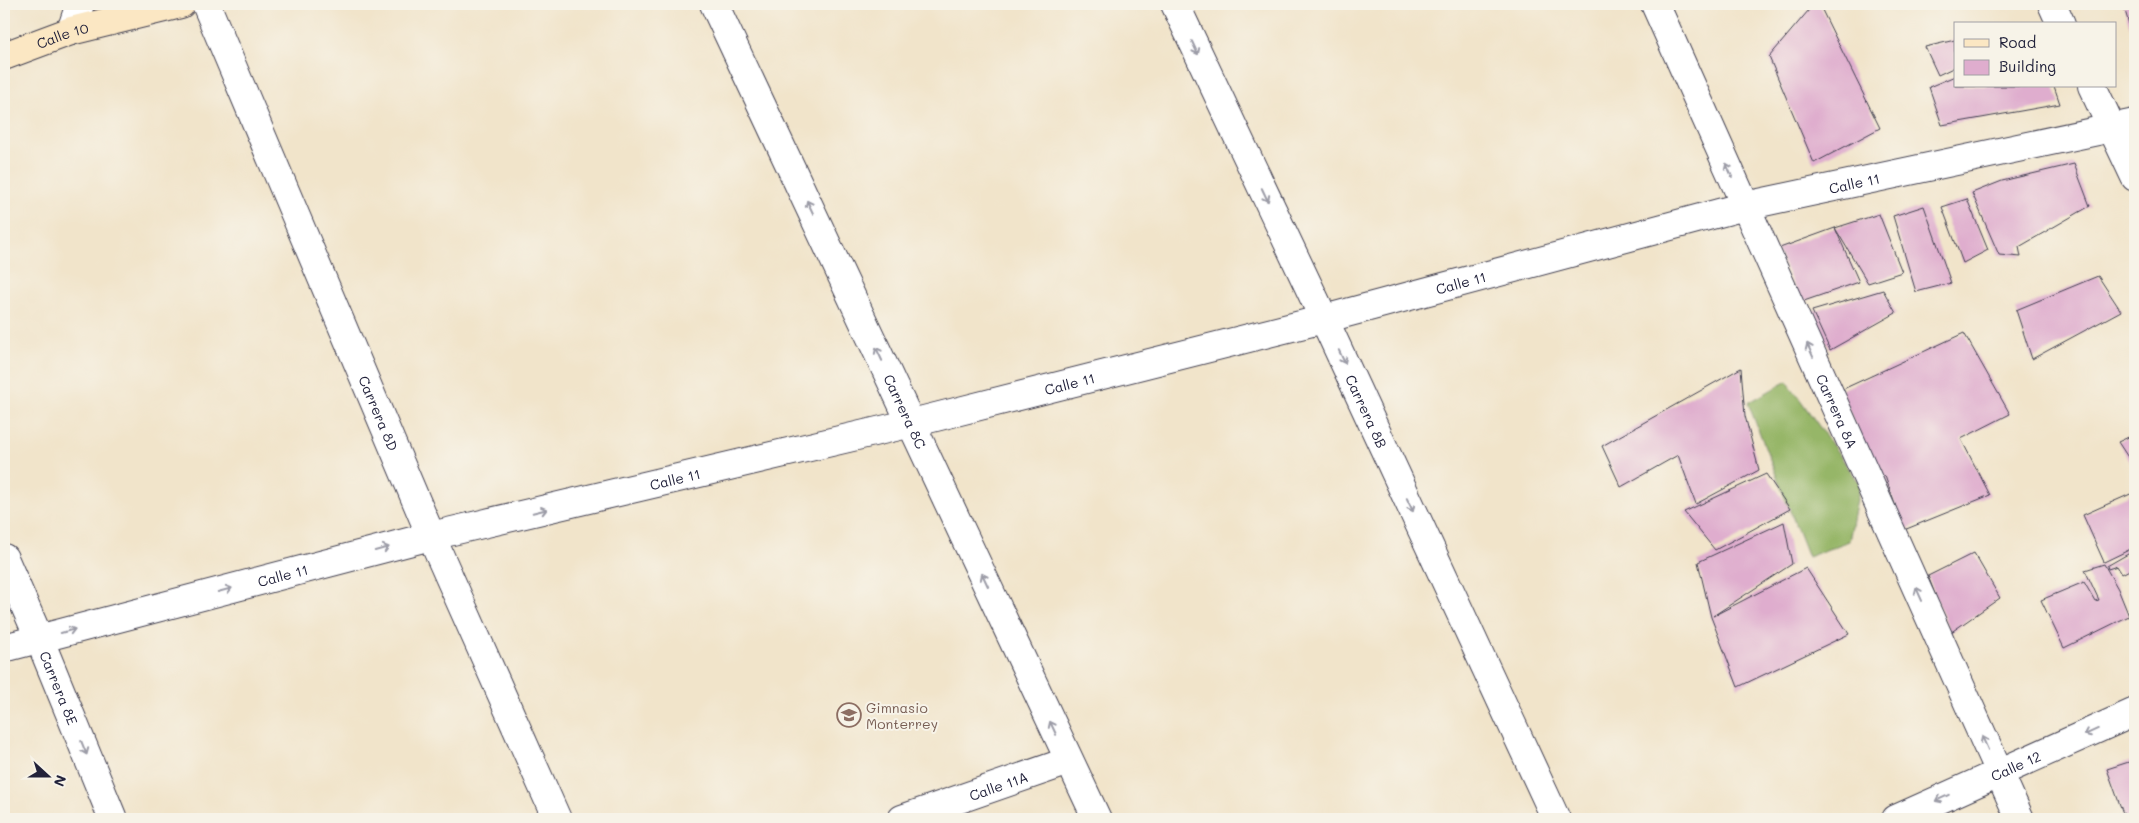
<svg xmlns="http://www.w3.org/2000/svg" width="2139" height="823" font-family="Mali,sans-serif">
<style>
.forest{fill:#96b668;stroke:#5c6c52}
.building{fill:#dfadce}
.lines{fill:none;stroke-linecap:round;stroke-linejoin:round}
.street-casing{stroke:#413f50;stroke-width:30}
.secondary-casing{stroke:#413f50;stroke-width:30}
.street{stroke:#fff;stroke-width:28}
.secondary{stroke:#fbe7c3;stroke-width:28}
.oneway{stroke:#9c9ca7}
.labels{text-anchor:middle;dominant-baseline:central;stroke-width:4;stroke-linejoin:round;paint-order:stroke}
.street-label{font-size:14px;fill:#22223b;stroke:#f7f3e8}
.education-label{font-size:14px;fill:#785e54;stroke:#f7f3e8;text-anchor:start}
</style>
<rect width="100%" height="100%" fill="#f7f3e8"/>
<filter id="ink" filterUnits="userSpaceOnUse"><feTurbulence type="fractalNoise" baseFrequency=".02" numOctaves="2"/><feDisplacementMap in="SourceGraphic" scale="10" xChannelSelector="R" yChannelSelector="G"/><feConvolveMatrix kernelMatrix="1 2 1 2 8 2 1 2 1" color-interpolation-filters="sRGB"/></filter>
<filter id="wash" filterUnits="userSpaceOnUse"><feTurbulence type="fractalNoise" baseFrequency=".0096" numOctaves="4" result="noise"/><feDisplacementMap in="SourceGraphic" scale="20" xChannelSelector="R" yChannelSelector="G"/><feGaussianBlur stdDeviation="1.12" result="paint"/><feColorMatrix in="noise" values="0 0 0 0 0 0 0 0 0 0 0 0 0 0 0 0 0 1.4 0 .05"/><feComposite in="paint" operator="in"/></filter>
<g filter="url(#wash)">
<rect width="100%" height="100%" fill="#f1e4ca"/>
<path class="forest" d="M1787,381L1860,484L1849,541L1808,557L1748,403Z"/>
<g id="blocks">
<path class="building" d="M1814,4H1819L1880,128L1814,163L1769,57Z
M2123,4H2135V44Z
M1955,40V67L1938,75L1925,47Z
M1955,76V86H2054L2060,104L1942,125L1929,87Z
M2074,164L2090,206L2019,247L2021,257L1999,255L1972,193L2002,181Z
M1967,199L1988,250L1963,263L1942,207Z
M1924,206L1951,283L1916,292L1893,216Z
M1879,214L1902,272L1868,283L1835,228Z
M1835,228L1859,282L1801,302L1777,249Z
M2098,276L2121,311L2032,359L2016,310Z
M1883,290L1896,313L1830,350L1812,311Z
M1964,333L2010,414L1961,439L1990,495L1904,530L1885,476L1877,480L1841,390Z
M1741,368L1745,416L1759,470L1696,504L1678,455L1621,487L1602,446Z
M2135,434V468L2118,442Z
M1766,474L1790,509L1715,550L1684,512Z
M2135,492V547L2104,562L2083,515Z
M1784,522L1792,564L1713,616L1806,568L1849,634L1738,687L1711,617L1698,562Z
M2135,550V567L2122,574L2117,566L2108,569L2107,566Z
M1974,553L2000,598L1950,633L1928,576Z
M2104,564L2118,589L2129,616L2064,648L2041,600L2084,582L2095,601L2099,600L2085,570Z
M2135,760V819H2125L2107,769Z"/>
</g>
</g>
<g filter="url(#ink)">
<use href="#blocks" fill-opacity="0" stroke="#413f50" stroke-width="1"/>
<g class="lines">
<g class="street-casing">
<g id="street">
<path id="s1" d="M206,4L431,536L557,819"/>
<path id="s2" d="M714,4L1097,819"/>
<path id="s3" d="M1175,4L1324,319L1556,819"/>
<path id="s4" d="M1655,4L2020,819"/>
<path d="M2052,4L2061,24"/>
<path d="M71,31L80,4"/>
<path d="M2092,86L2135,177"/>
<path id="s5" d="M4,558L39,638L113,819"/>
<path id="s6" d="M4,648L431,536L912,423L1324,319L1745,206L2135,123"/>
<path id="s7" d="M902,819L1069,761"/>
<path id="s8" d="M1896,819L2135,712"/>
</g>
</g>
<g class="secondary-casing">
<g id="secondary">
<path id="s9" d="M4,56L71,31L181,4"/>
</g>
</g>
<use href="#street" class="street"/>
<use href="#secondary" class="secondary"/>
</g>
<defs><path id="oneway-shaft" d="M-6 0H5M1.5-3L5.5 0L1.5 3" fill="none" stroke-width="1.6" stroke-linecap="round" stroke-linejoin="round" transform="scale(1.25)"/></defs>
<g class="oneway">
<use href="#oneway-shaft" transform="translate(1195 48) rotate(65)"/>
<use href="#oneway-shaft" transform="translate(1729 170) rotate(-114)"/>
<use href="#oneway-shaft" transform="translate(1265 195) rotate(65)"/>
<use href="#oneway-shaft" transform="translate(810 207) rotate(-115)"/>
<use href="#oneway-shaft" transform="translate(1810 350) rotate(-114)"/>
<use href="#oneway-shaft" transform="translate(879 354) rotate(-115)"/>
<use href="#oneway-shaft" transform="translate(1342 357) rotate(65)"/>
<use href="#oneway-shaft" transform="translate(1410 505) rotate(65)"/>
<use href="#oneway-shaft" transform="translate(540 511) rotate(-13)"/>
<use href="#oneway-shaft" transform="translate(382 549) rotate(-15)"/>
<use href="#oneway-shaft" transform="translate(985 580) rotate(-115)"/>
<use href="#oneway-shaft" transform="translate(225 590) rotate(-15)"/>
<use href="#oneway-shaft" transform="translate(1919 594) rotate(-114)"/>
<use href="#oneway-shaft" transform="translate(68 631) rotate(-15)"/>
<use href="#oneway-shaft" transform="translate(1053 728) rotate(-115)"/>
<use href="#oneway-shaft" transform="translate(2091 732) rotate(156)"/>
<use href="#oneway-shaft" transform="translate(1985 743) rotate(-114)"/>
<use href="#oneway-shaft" transform="translate(84 748) rotate(68)"/>
<use href="#oneway-shaft" transform="translate(1942 798) rotate(155)"/>
</g>
</g>
<defs>
<g id="school-ring" transform="scale(1.25)"><circle r="9.5" fill="#f7f3e8" stroke="#8d6e63" stroke-width="1.5"/><path d="M0-5L7-2L0 1L-7-2ZM-4 1L0 2.5L4 1V4Q0 6-4 4Z" fill="#8d6e63"/></g>
</defs>
<g fill-rule="evenodd">
<use href="#school-ring" x="849" y="715"/>
</g>
<g class="labels">
<g class="street-label">
<text stroke="none"><textPath href="#s9" startOffset="62">Calle 10</textPath></text>
<text stroke="none"><textPath href="#s6" startOffset="1908">Calle 11</textPath></text>
<text stroke="none"><textPath href="#s6" startOffset="1502">Calle 11</textPath></text>
<text stroke="none"><textPath href="#s6" startOffset="1098">Calle 11</textPath></text>
<text stroke="none"><textPath href="#s2" startOffset="450">Carrera 8C</textPath></text>
<text stroke="none"><textPath href="#s3" startOffset="450">Carrera 8B</textPath></text>
<text stroke="none"><textPath href="#s4" startOffset="446">Carrera 8A</textPath></text>
<text stroke="none"><textPath href="#s1" startOffset="444">Carrera 8D</textPath></text>
<text stroke="none"><textPath href="#s6" startOffset="692">Calle 11</textPath></text>
<text stroke="none"><textPath href="#s6" startOffset="288">Calle 11</textPath></text>
<text stroke="none"><textPath href="#s5" startOffset="141">Carrera 8E</textPath></text>
<text stroke="none"><textPath href="#s8" startOffset="131">Calle 12</textPath></text>
<text stroke="none"><textPath href="#s7" startOffset="102">Calle 11A</textPath></text>
</g>
<g class="education-label">
<text x="866" y="707">Gimnasio<tspan x="866" dy="16">Monterrey</tspan></text>
</g>
</g>
<rect width="2139" height="823" fill="none" stroke="#f7f3e8" stroke-width="20"/>
<rect x="1954" y="22" width="162" height="65" fill="#f7f3e8" stroke="#a29fa3"/>
<rect x="1964" y="39" width="25" height="8" fill="#fbe7c3" stroke="#a29fa3"/>
<text x="1999" y="48" font-size="15" fill="#22223b">Road</text>
<rect x="1964" y="60" width="25" height="15" fill="#dfadce" stroke="#a29fa3"/>
<text x="1999" y="72" font-size="15" fill="#22223b">Building</text>
<g transform="translate(48 776) rotate(111)" stroke="#f7f3e8" stroke-width="4" paint-order="stroke">
<path d="M0-4L9 19L0 12L-9 19Z" fill="#22223b"/>
<text y="-8" font-size="14" font-weight="bold" text-anchor="middle" fill="#22223b">N</text>
</g>
</svg>
